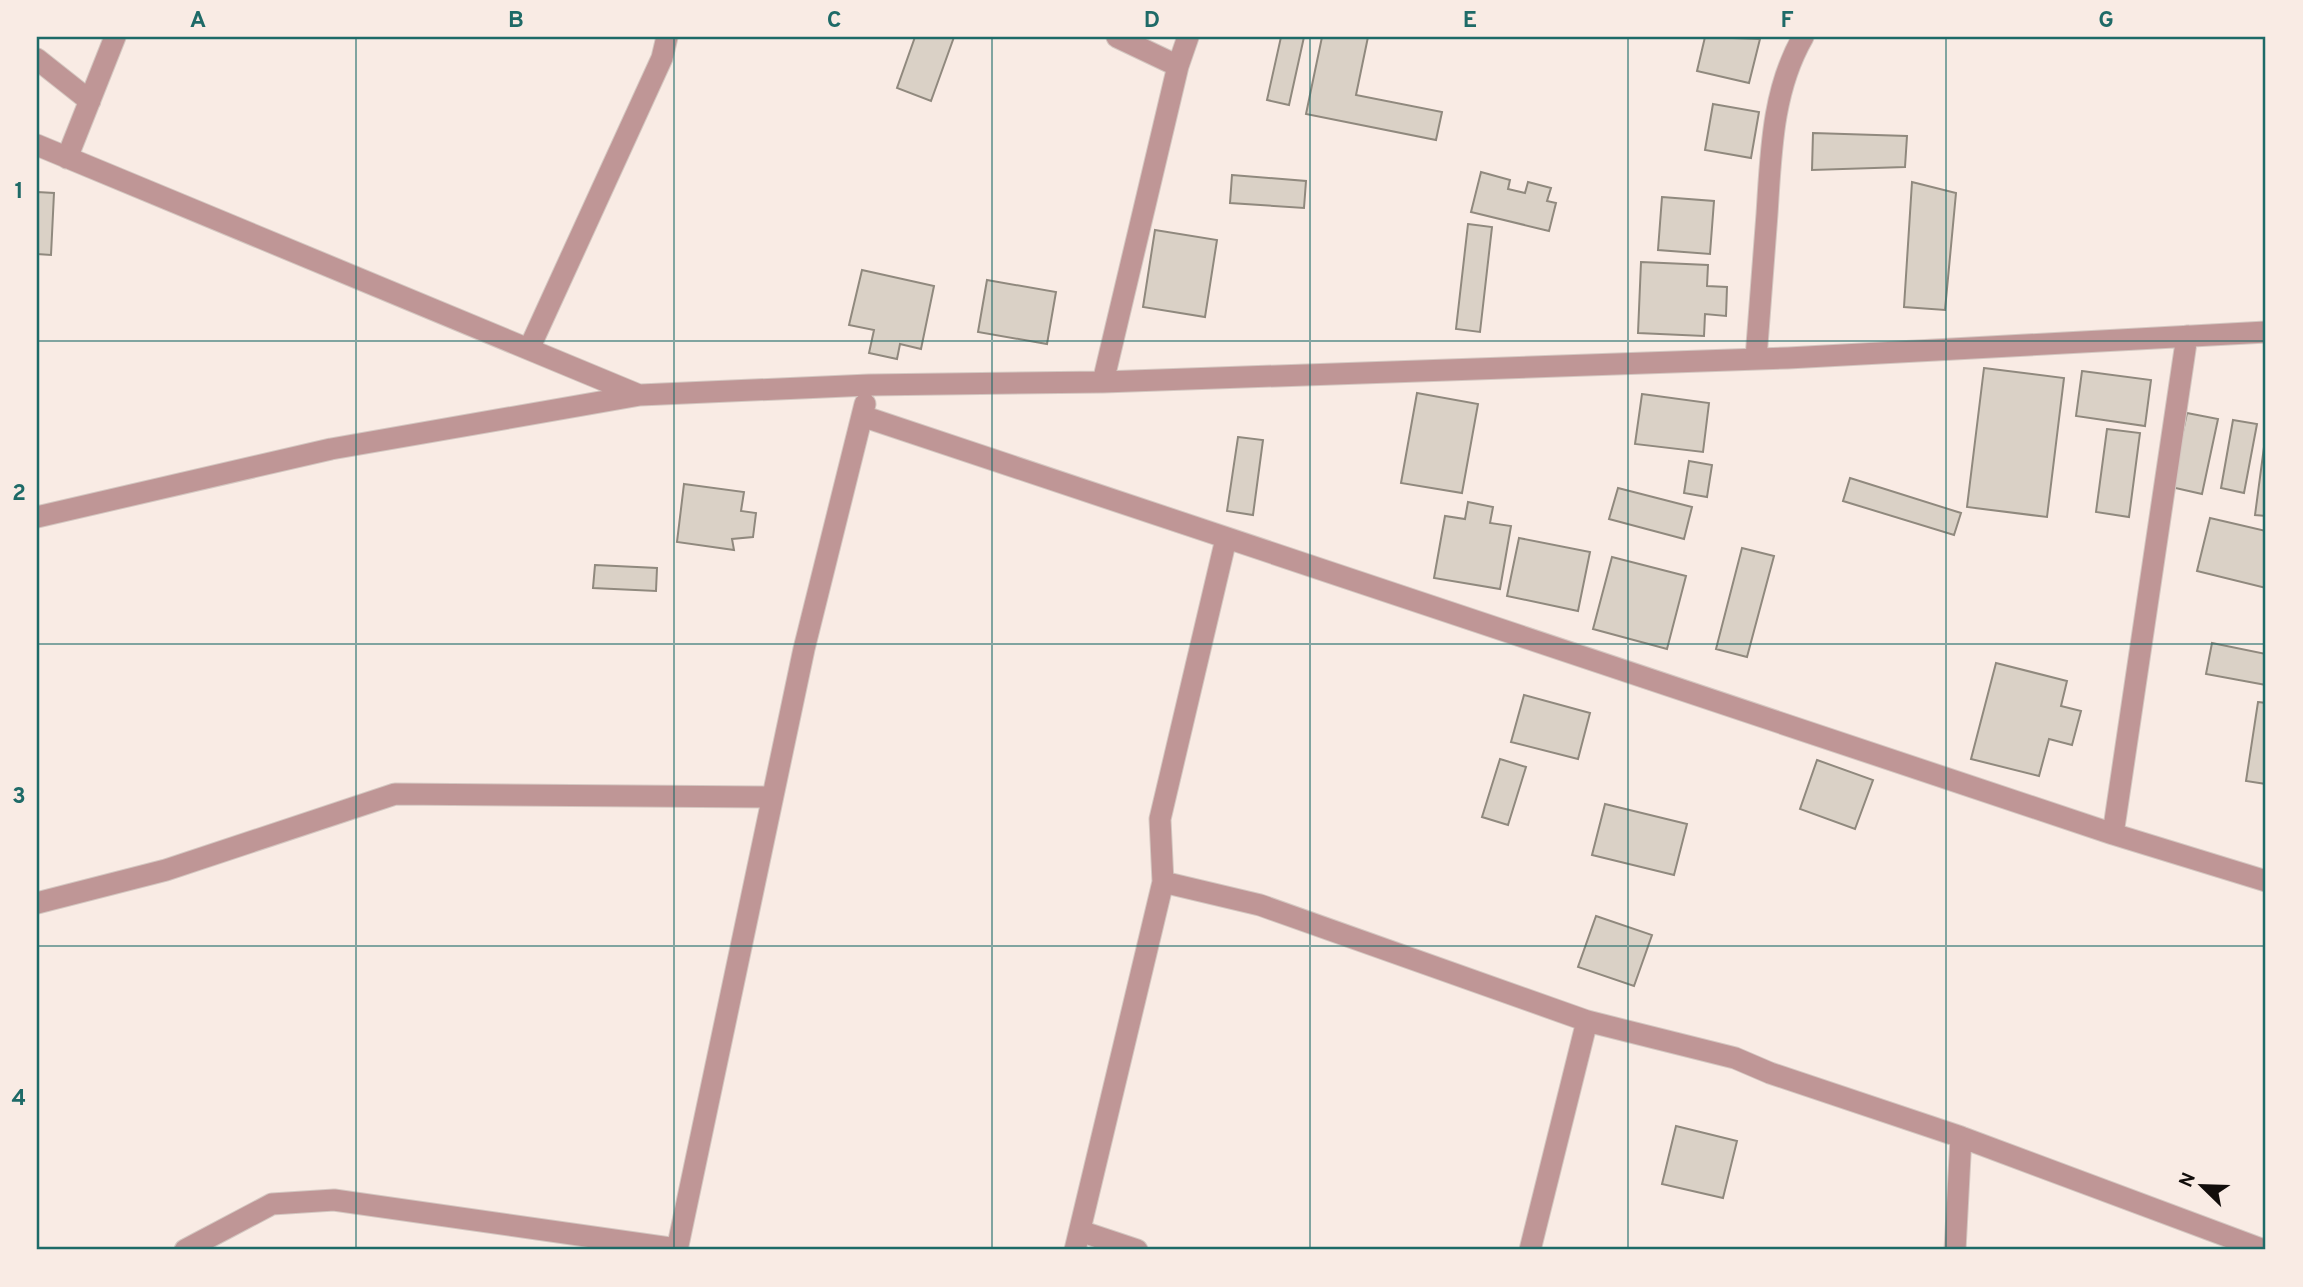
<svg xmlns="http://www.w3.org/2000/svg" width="2303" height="1287" font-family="Overpass,sans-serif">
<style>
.building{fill:#dad1c6;stroke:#90897e;stroke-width:2}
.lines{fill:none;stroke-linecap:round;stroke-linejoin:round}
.minor-casing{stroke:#d4c7c1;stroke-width:23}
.minor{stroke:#bf9696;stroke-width:21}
.grid{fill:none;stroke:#1e6a67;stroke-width:2;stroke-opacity:0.55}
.neatline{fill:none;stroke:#1e6a67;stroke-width:2.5}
.grid-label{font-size:23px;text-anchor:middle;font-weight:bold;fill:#1e6a67}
</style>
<rect width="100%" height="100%" fill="#f9ebe4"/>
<path class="building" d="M915,37H954L931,101L897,88Z
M1281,37H1304L1289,105L1267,100Z
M1322,37H1368L1356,95L1442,112L1436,140L1306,114Z
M1705,37L1760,39L1749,83L1697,71Z
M1713,104L1759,112L1751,158L1705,150Z
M1813,133L1907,136L1905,167L1812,170Z
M1481,172L1510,180L1508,189L1525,193L1528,182L1551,188L1547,201L1556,203L1549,231L1471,212Z
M1232,175L1306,181L1304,208L1230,203Z
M1912,182L1956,193L1945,310L1904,307Z
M37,192L54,193L51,255L37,254Z
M1662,197L1714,201L1710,254L1658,250Z
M1468,224L1492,227L1480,332L1456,329Z
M1155,230L1217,240L1205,317L1143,307Z
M1641,262L1708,265L1707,286L1727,287L1726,316L1705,314L1704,336L1638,333Z
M862,270L934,286L921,349L900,344L897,359L869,353L874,330L849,325Z
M987,280L1056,292L1047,344L978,332Z
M1984,368L2064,378L2047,517L1967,507Z
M2082,371L2151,380L2145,426L2076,416Z
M1417,393L1478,404L1462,493L1401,483Z
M1642,394L1709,403L1703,452L1635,444Z
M2187,413L2218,419L2202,494L2171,487Z
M2233,420L2257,424L2244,493L2221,488Z
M2107,429L2140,433L2129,517L2096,512Z
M1238,437L1263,440L1253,515L1227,511Z
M2264,447H2266V516L2255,515Z
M1689,461L1712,465L1707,497L1684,493Z
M1850,478L1961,513L1954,535L1843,501Z
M684,484L744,492L741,511L756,513L753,537L732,539L734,550L677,542Z
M1618,488L1692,507L1684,539L1609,519Z
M1468,502L1493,507L1490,523L1511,526L1500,589L1434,578L1445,516L1465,519Z
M2210,518L2266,531V588L2197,571Z
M1519,538L1590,552L1578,611L1507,596Z
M1742,548L1774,556L1747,657L1716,649Z
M1612,557L1686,576L1667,649L1593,629Z
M595,565L657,568L656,591L593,588Z
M2212,643L2266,654V685L2206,674Z
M1996,663L2067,681L2061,706L2081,711L2072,745L2049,739L2039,776L1971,759Z
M1524,695L1590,713L1578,759L1511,742Z
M2258,702L2266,703V784L2246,781Z
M1500,759L1526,767L1508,825L1482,817Z
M1817,760L1873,780L1855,829L1800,809Z
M1605,804L1687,824L1674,875L1592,855Z
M1596,916L1652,935L1634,986L1578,967Z
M1676,1126L1737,1141L1723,1198L1662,1184Z"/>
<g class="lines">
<g class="minor-casing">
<path id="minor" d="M1117,37L1178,66
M37,59L90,101
M37,145L639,395
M67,158L115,37
M529,349L662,58L667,37
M1756,358C1760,310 1763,262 1767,214C1771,153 1772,91 1803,37
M1103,382L1178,66L1188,37
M862,416L2113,834L2266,881
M37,517L331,449L640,395L869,385L1103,382L1788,358L2266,332
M2113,834L2187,336
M1163,882L1260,905L1587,1021L1735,1058L1770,1073L1961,1137L2264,1250
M37,903L166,870L395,794L772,797
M1080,1231L1137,1250
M185,1250L272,1204L334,1200L677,1249
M677,1250L804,649L865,404
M1075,1250L1163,882L1160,819L1226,539
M1530,1250L1587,1021
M1955,1250L1961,1137"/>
</g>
<use href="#minor" class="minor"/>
</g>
<path class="grid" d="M356,37V1250M674,37V1250M992,37V1250M1310,37V1250M1628,37V1250M1946,37V1250M37,341H2266M37,644H2266M37,946H2266"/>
<rect width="2303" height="1287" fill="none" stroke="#f9ebe4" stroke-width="77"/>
<g transform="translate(2202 1186) rotate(293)" stroke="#f9ebe4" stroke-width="5" paint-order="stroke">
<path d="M0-5L12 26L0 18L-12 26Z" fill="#120d0b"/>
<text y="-10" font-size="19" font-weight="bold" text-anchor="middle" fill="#120d0b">N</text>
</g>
<rect x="38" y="38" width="2226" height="1210" class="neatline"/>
<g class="grid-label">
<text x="198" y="27">A</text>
<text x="516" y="27">B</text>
<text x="834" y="27">C</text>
<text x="1152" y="27">D</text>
<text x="1470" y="27">E</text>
<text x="1787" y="27">F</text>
<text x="2106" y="27">G</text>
<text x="19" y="198">1</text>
<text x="19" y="500">2</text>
<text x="19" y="803">3</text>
<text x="19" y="1105">4</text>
</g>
</svg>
